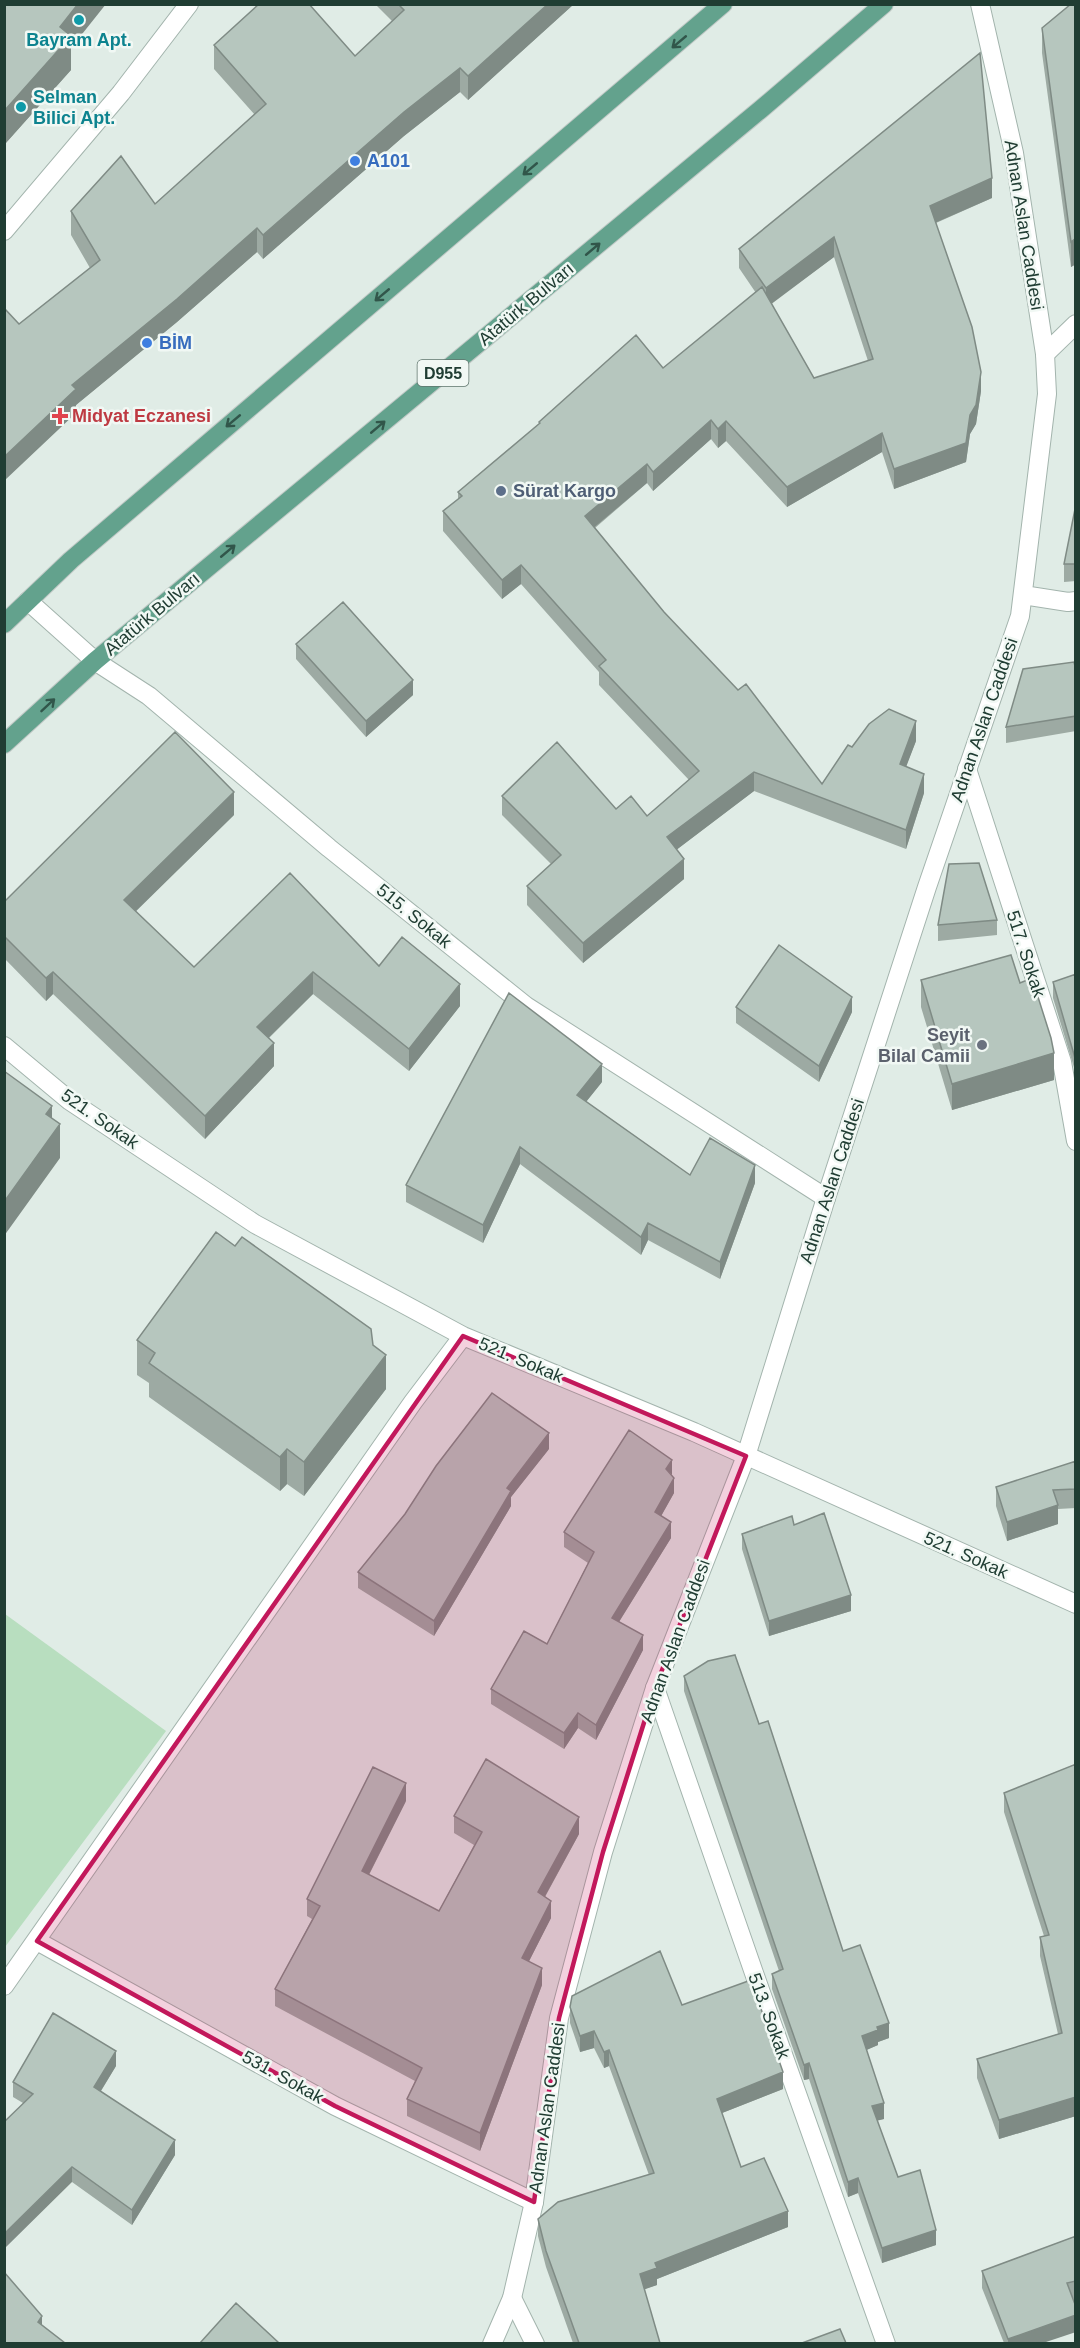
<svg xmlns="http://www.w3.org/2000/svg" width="1080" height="2348" font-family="Helvetica,sans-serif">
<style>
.green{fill:#b8debf}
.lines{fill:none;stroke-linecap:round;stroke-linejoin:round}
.minor-casing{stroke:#a3b4ad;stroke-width:20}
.tertiary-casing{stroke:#a3b4ad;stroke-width:20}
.primary-casing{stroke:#c1c9c6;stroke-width:20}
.minor{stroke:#fff;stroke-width:18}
.tertiary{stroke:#fff;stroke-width:18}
.primary{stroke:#63a28d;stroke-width:18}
.wall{fill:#9daaa3;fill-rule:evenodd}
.shaded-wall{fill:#7f8b85}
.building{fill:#b6c6be;stroke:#7f8b85;stroke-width:1.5}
.oneway{stroke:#31564a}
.marked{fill:#c2185b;fill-opacity:0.2;stroke:#c2185b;stroke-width:4.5;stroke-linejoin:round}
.culture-dot{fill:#0f9aa8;stroke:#f1f8f4;stroke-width:2}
.shop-dot{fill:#3f7fe0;stroke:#f1f8f4;stroke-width:2}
.health-dot{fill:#e0444e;stroke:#f1f8f4;stroke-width:2}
.service-dot{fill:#5c6f8a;stroke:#f1f8f4;stroke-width:2}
.worship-dot{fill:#6b7280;stroke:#f1f8f4;stroke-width:2}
.labels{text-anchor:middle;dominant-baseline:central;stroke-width:5;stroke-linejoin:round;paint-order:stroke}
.shield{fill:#f1f8f4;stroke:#5f756d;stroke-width:1.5}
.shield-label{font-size:16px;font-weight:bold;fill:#203d33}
.culture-label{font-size:18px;font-weight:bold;fill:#0d838f;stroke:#f1f8f4}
.shop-label{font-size:18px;font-weight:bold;fill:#366cbe;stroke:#f1f8f4;text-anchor:start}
.street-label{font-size:18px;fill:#203d33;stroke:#f1f8f4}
.health-label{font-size:18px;font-weight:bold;fill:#be3a42;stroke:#f1f8f4;text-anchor:start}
.service-label{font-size:18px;font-weight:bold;fill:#4e5e75;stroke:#f1f8f4;text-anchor:start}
.worship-label{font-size:18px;font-weight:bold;fill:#5b616d;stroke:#f1f8f4;text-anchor:end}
</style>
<rect width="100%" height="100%" fill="#e0ece6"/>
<path class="green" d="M5,1614L166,1731L5,1947Z"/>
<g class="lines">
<g class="minor-casing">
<path id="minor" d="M1045,354L1076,324
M1023,595L1068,602L1076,601
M28,601L95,661L149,696L329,848L526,1006L826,1198
M967,769L1062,1062L1076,1141
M4,1046L70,1101L255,1224L463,1336L694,1432L1076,1604
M655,1688L754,1973L886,2344
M37,1941L335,2106L534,2202
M4,1986L413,1402L463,1336
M512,2298L535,2344"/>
</g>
<g class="tertiary-casing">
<path id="tertiary" d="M4,231L121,93L189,4
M492,2344L512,2298L534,2202L559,2018L603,1852L655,1688L746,1456L826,1198L927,887L1020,616L1047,394L1045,354L1014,153L980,4"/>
</g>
<g class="primary-casing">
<path id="primary" d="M4,624L71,560L723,4
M4,744L95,661L760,110L884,4"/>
</g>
<use href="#minor" class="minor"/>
<use href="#tertiary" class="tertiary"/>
<use href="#primary" class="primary"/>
</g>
<path class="wall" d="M4,4L71,48V70L5,144L4,143Z
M375,4H574L468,100L460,92L404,136L263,259L257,252L177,322L76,405V413L19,324L90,268L71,235V211L155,204L255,115L214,69V45L355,56L392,21Z
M1076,4V264L1071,267L1042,53V28Z
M992,198L936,223L981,391L976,424L970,434L966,462L894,489L882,452L787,507L726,441L718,448L711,439L653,491L647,483L595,528L664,612L822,784L852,747L916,741L906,766L924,793L906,849L754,791L676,850L684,879L583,963L527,905V886L551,864L502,815V796L616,809L647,816L689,780L599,685V672L521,584L502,599L443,531V511L458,499V492L539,424V422L663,368L756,293L739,268V249ZM834,257L868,361L814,378L771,303Z
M1076,504V581L1064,582V564Z
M296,644L413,695L366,737L296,659Z
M1076,670V731L1006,743V727Z
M234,815L135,911L194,967L379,966L460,1006L409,1071L313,994L269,1038L274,1066L205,1139L53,994L46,1001L4,958V902Z
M997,920V935L938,941V925Z
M1076,974V1074L1053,998V982Z
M921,980L1020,983L1054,1080L952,1110L921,1007Z
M736,1007L852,1012L819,1082L736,1023Z
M602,1082L586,1102L690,1175L755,1183L720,1279L648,1240L641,1255L520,1164L483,1243L406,1202V1185Z
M137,1340L373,1345L386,1389L304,1496L287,1484L280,1491L149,1397V1383L137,1375Z
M549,1449L511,1497V1506L434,1636L358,1588V1572Z
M1076,1461V1508L1058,1509V1524L1007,1541L996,1506V1487Z
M672,1475L674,1493L661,1516L671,1538L619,1622L643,1650L596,1740L578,1728L564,1749L491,1704V1689L547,1644L588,1563L564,1547V1532Z
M794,1525L851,1611L769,1636L742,1549V1534Z
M684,1676L759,1724L843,1951L889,2038L878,2042V2045L866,2050L884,2119L877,2120L898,2177L936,2245L882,2263L858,2193L848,2197L809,2079L804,2080L772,1989V1974L779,1971L684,1691Z
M1076,1764V2116L999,2139L977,2078V2059L1058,2034L1040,1956V1937L1044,1936L1004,1812V1793Z
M406,1801L369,1875L439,1911L474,1845L454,1833V1816L579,1834L545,1897L551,1918L529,1961L542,1985L480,2151L407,2116V2099L415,2081L275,2006V1989L312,1919L307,1916V1899Z
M682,2005L783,2089L722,2113L741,2167L788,2227L657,2279V2285L644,2289L660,2343H573L546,2267L538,2236V2219L649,2175L609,2066L604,2068L594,2048L580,2052L570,2023V2007Z
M116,2066L101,2091L175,2155L132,2225L72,2182L23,2103L13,2097V2082Z
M1076,2236V2298L1073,2299L1043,2343H1004L982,2288V2271Z"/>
<path class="shaded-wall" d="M78,4H106L71,48V70L5,144V110L60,27Z
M548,4H574L468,100V76Z
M460,68V92L404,136L263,259V235L404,112Z
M992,178V198L930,225V206Z
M257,228V252L177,322L76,405V413L4,481V457L72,385Z
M834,237V257L766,308V288Z
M1076,238V264L1071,267V242Z
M981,372V391L976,424L970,434L966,462L894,489V469L970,415Z
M711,420V439L653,491V472Z
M726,421V441L718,448V429Z
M882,433V452L787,507V487Z
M647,464V483L585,535V516Z
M521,565V584L502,599V580Z
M413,680V695L366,737V721Z
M916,721V741L900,783V764Z
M754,772V791L667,857V837Z
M924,774V793L906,849V830Z
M234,792V815L124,923V900Z
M684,859V879L583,963V943Z
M53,972V994L46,1001V978Z
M313,972V994L257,1049V1027Z
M460,984V1006L409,1071V1049Z
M852,997V1012L819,1082V1066Z
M274,1043V1066L205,1139V1116Z
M1054,1053V1080L952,1110V1084Z
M602,1064V1082L577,1113V1095Z
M52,1106V1135L60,1124V1158L4,1236V1202L46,1114Z
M520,1147V1164L483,1243V1225Z
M755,1165V1183L720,1279V1262Z
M648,1223V1240L641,1255V1237Z
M386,1355V1389L304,1496V1462Z
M549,1433V1449L511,1497V1506L434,1636V1621L507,1488Z
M287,1449V1484L280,1491V1457Z
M672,1460V1475L666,1469Z
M674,1478V1493L655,1527V1512Z
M1058,1505V1524L1007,1541V1522Z
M671,1522V1538L612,1633V1618Z
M851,1595V1611L769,1636V1621Z
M643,1635V1650L596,1740V1725Z
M578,1713V1728L564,1749V1733Z
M406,1783V1801L362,1888V1871Z
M579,1817V1834L538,1909V1892Z
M551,1901V1918L522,1975V1958Z
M542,1968V1985L480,2151V2133Z
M889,2023V2038L878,2042V2045L862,2052V2036L877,2027Z
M594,2031V2048L580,2052V2036Z
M609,2050V2066L604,2068V2052Z
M116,2051V2066L94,2102V2087Z
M809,2063V2079L804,2080V2065Z
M783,2072V2089L717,2115V2099Z
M1076,2097V2116L999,2139V2120Z
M884,2103V2119L872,2122V2106Z
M175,2140V2155L132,2225V2210Z
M72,2167V2182L4,2249V2234Z
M858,2178V2193L848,2197V2182Z
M788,2211V2227L657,2279V2285L640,2291V2274L655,2263Z
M936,2230V2245L882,2263V2248Z
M1076,2315V2332L1043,2343H1008V2339Z
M42,2316V2332L38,2322Z"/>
<path class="building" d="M4,4H78L60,27L71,36L5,110L4,109Z
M259,4H309L355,56L404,10L398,4H548L468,76L460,68L404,112L263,235L257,228L177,299L72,385L76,389L4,457V308L19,324L100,260L71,211L121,156L155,204L266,104L214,45Z
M1071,4H1076V238L1071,242L1042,28Z
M980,53L992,178L930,206L972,327L981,372L976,405L970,415L966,443L894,469L882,433L787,487L726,421L718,429L711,420L653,472L647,464L585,516L664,612L738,690L746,684L822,784L848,745L852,747L869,724L889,709L916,721L900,764L924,774L906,830L754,772L667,837L684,859L583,943L527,886L561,855L502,796L557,742L616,809L631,796L647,816L699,771L599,666L606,660L521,565L502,580L443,511L462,496L458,492L540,423L539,422L636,335L663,368L762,287L814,378L873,359L834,237L766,288L739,249Z
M1076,504V564H1064Z
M343,602L413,680L366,721L296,644Z
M1074,662L1076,670V716L1006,727L1023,669Z
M175,732L234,792L124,900L194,967L290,873L379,966L402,937L460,984L409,1049L313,972L257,1027L274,1043L205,1116L53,972L46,978L4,936V902Z
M979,863L997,920L938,925L949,864Z
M779,945L852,997L819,1066L736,1007Z
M1011,955L1020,983L1032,978L1051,1038L1054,1053L952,1084L921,980Z
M1076,974V1058H1075L1053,982Z
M509,993L602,1064L577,1095L690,1175L710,1138L755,1165L720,1262L648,1223L641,1237L520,1147L483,1225L406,1185Z
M4,1071L52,1106L46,1114L60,1124L4,1202Z
M216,1232L235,1246L242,1237L371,1329L373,1345L386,1355L304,1462L287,1449L280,1457L149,1363L155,1353L137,1340Z
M492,1393L549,1433L507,1488L511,1491L434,1621L358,1572L405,1514L436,1466Z
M629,1430L672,1460L666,1469L674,1478L655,1512L671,1522L612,1618L643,1635L596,1725L578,1713L564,1733L491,1689L524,1631L547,1644L594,1552L564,1532Z
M1076,1461V1489L1053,1490L1058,1505L1007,1522L996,1487Z
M824,1513L851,1595L769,1621L742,1534L792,1516L794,1525Z
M735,1655L759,1724L768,1721L843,1951L860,1945L889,2023L877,2027L878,2030L862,2036L884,2103L872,2106L898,2177L920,2170L936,2230L882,2248L858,2178L848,2182L809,2063L804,2065L772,1974L783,1969L684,1676L708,1661Z
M486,1759L579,1817L538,1892L551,1901L522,1958L542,1968L480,2133L407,2099L422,2068L275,1989L320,1906L307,1899L373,1767L406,1783L362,1871L439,1911L482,1832L454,1816Z
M1076,1764V2097L999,2120L977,2059L1062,2033L1040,1937L1049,1935L1004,1793Z
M660,1951L682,2005L751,1980L783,2072L717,2099L741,2167L764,2158L788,2211L655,2263L657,2268L640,2274L660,2343H579L546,2251L538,2219L558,2202L654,2173L609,2050L604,2052L594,2031L580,2036L570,2007L572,1996Z
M53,2013L116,2051L94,2087L175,2140L132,2210L72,2167L4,2234V2122L33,2094L13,2082Z
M1076,2236V2281L1067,2283L1076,2307V2315L1008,2339L982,2271Z
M4,2272L42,2316L38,2322L65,2343H4Z
M236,2303L279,2343H200Z
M840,2329L846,2343H802Z"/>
<defs><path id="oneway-shaft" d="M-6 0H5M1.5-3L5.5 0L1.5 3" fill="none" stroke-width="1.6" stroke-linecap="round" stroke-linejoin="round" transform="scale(1.5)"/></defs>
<g class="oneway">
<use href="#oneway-shaft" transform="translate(679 42) rotate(140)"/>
<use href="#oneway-shaft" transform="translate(530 169) rotate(140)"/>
<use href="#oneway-shaft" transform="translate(593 249) rotate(-40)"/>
<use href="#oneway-shaft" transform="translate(382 295) rotate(140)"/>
<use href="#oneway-shaft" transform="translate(233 421) rotate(140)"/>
<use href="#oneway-shaft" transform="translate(378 427) rotate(-40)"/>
<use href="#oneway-shaft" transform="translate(228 551) rotate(-40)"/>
<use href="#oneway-shaft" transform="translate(48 705) rotate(-43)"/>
</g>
<path class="marked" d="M463,1336L746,1456L655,1688L603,1852L559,2018L534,2202L335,2106L37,1941Z"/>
<g class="culture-dot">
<circle cx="79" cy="20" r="6"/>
<circle cx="21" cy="107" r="6"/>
</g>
<g class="shop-dot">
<circle cx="355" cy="161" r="6"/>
<circle cx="147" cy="343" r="6"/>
</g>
<path class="health-dot" d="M57 407h6v6h6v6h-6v6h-6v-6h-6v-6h6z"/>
<circle class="service-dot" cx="501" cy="491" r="6"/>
<circle class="worship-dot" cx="982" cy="1045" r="6"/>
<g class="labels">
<rect class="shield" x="417.5" y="360" width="51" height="26" rx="4.5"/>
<g class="shield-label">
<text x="443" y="373">D955</text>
</g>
<g class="culture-label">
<text x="79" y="40">Bayram Apt.</text>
<text x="33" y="97" text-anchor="start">Selman<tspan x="33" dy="21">Bilici Apt.</tspan></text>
</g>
<g class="shop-label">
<text x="367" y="161">A101</text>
<text x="159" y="343">BİM</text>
</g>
<g class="street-label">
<text transform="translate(1024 225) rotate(81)">Adnan Aslan Caddesi</text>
<text transform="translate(526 304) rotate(-40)">Atatürk Bulvarı</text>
<text transform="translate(152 614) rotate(-40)">Atatürk Bulvarı</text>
<text transform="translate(984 720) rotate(-71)">Adnan Aslan Caddesi</text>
<text transform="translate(414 916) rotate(39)">515. Sokak</text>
<text transform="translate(1026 954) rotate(72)">517. Sokak</text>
<text transform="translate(100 1119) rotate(35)">521. Sokak</text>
<text transform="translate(832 1181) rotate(-72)">Adnan Aslan Caddesi</text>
<text transform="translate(521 1360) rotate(23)">521. Sokak</text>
<text transform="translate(966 1555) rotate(24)">521. Sokak</text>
<text transform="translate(675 1641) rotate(-70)">Adnan Aslan Caddesi</text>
<text transform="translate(769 2016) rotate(70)">513. Sokak</text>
<text transform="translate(283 2077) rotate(29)">531. Sokak</text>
<text transform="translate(547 2108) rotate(-82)">Adnan Aslan Caddesi</text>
</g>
<g class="health-label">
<text x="72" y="416">Midyat Eczanesi</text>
</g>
<g class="service-label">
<text x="513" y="491">Sürat Kargo</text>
</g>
<g class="worship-label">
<text x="970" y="1035">Seyit<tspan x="970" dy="21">Bilal Camii</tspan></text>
</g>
</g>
<rect width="1080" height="2348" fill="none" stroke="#203d33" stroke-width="12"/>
</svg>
